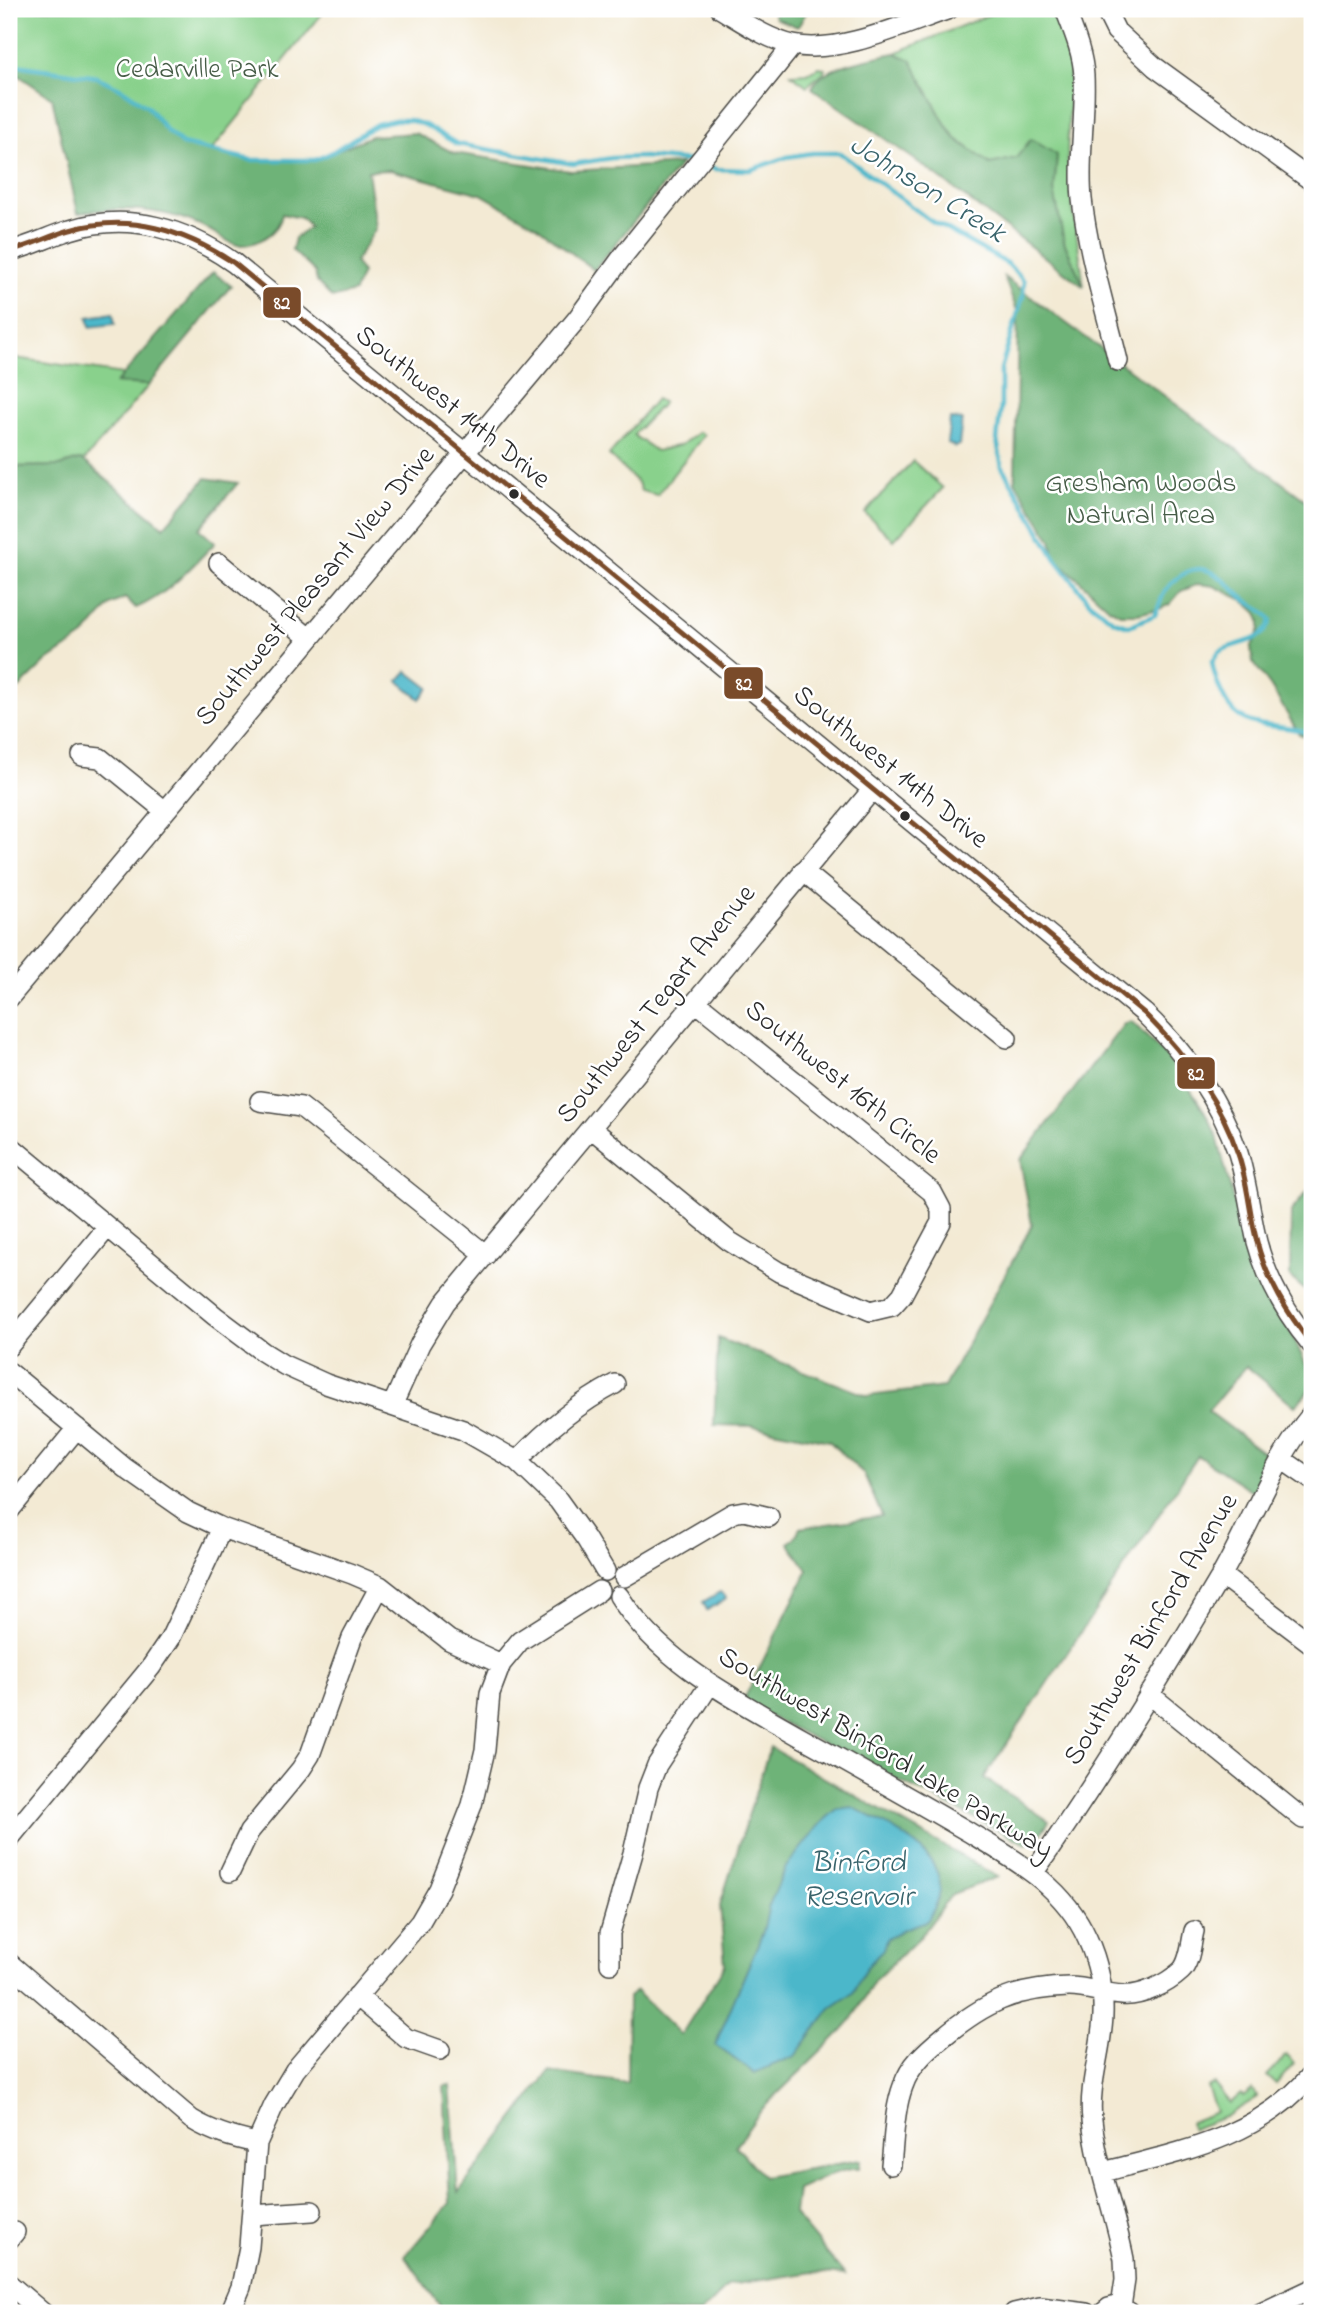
<svg xmlns="http://www.w3.org/2000/svg" width="1321" height="2322" font-family="'Indie Flower',sans-serif">
<style>
.green{fill:#89d18c;stroke:#5a7e5c;stroke-width:2}
.forest{fill:#6eb378;stroke:#4c6f52;stroke-width:2}
.water{fill:#4cb7ca;stroke:#3c717a;stroke-width:2}
.lines{fill:none;stroke-linecap:round;stroke-linejoin:round}
.stream{stroke:#4cb7ca;stroke-width:4.5}
.minor-casing{stroke:#494844;stroke-width:22}
.minor{stroke:#fff;stroke-width:19}
.bus-1-casing{stroke:#fff;stroke-width:10}
.bus-1{stroke:#7a4b2a;stroke-width:5}
.bus-dot{fill:#2b2b2b;stroke:#fff;stroke-width:2.5}
.labels{text-anchor:middle;dominant-baseline:central;stroke-width:5;stroke-linejoin:round;paint-order:stroke}
.park-label{font-size:28px;fill:#475d48;stroke:#fff}
.street-label{font-size:28px;fill:#2b2b2b;stroke:#fff}
.water-label{font-size:30px;font-style:italic;fill:#38636b;stroke:#fff}
.line-badge{stroke:#fff;stroke-width:2.5}
.badge-label{font-size:19px;text-anchor:middle;font-weight:bold;fill:#fff}
</style>
<rect width="100%" height="100%" fill="#fff"/>
<filter id="ink" filterUnits="userSpaceOnUse"><feTurbulence type="fractalNoise" baseFrequency=".0143" numOctaves="2"/><feDisplacementMap in="SourceGraphic" scale="14" xChannelSelector="R" yChannelSelector="G"/><feConvolveMatrix kernelMatrix="1 2 1 2 8 2 1 2 1" color-interpolation-filters="sRGB"/></filter>
<filter id="wash" filterUnits="userSpaceOnUse"><feTurbulence type="fractalNoise" baseFrequency=".00686" numOctaves="4" result="noise"/><feDisplacementMap in="SourceGraphic" scale="28" xChannelSelector="R" yChannelSelector="G"/><feGaussianBlur stdDeviation="1.57" result="paint"/><feColorMatrix in="noise" values="0 0 0 0 0 0 0 0 0 0 0 0 0 0 0 0 0 1.4 0 .05"/><feComposite in="paint" operator="in"/></filter>
<g filter="url(#wash)">
<rect width="100%" height="100%" fill="#f3ead4"/>
<path class="green" d="M9,9H326L212,150L182,144L167,131L147,106L122,89L97,77L13,65L9,60Z
M1003,9H1047C1084,42 1064,120 1068,164C1071,205 1079,246 1084,287L1064,242L1054,191L1057,155L1016,159L990,164L955,138L943,120L911,60L895,53Z
M819,67L825,68L824,72L807,86L791,74L807,73Z
M9,357L123,374L116,383L149,385L84,461L79,460L60,466L9,467Z
M656,399L663,403L634,434L636,437L656,451L681,445L699,432L704,435L657,495L641,491L638,483L609,455Z
M913,461L943,488L894,540L865,513Z
M1287,2055L1294,2064L1276,2084L1267,2076Z
M1214,2084L1230,2103L1241,2094L1243,2097L1252,2090L1258,2097L1225,2117L1192,2129L1190,2122L1216,2112L1207,2087Z"/>
<path class="forest" d="M773,9H808L798,27L775,18Z
M895,53L911,60L943,120L955,138L990,164L1016,158L1031,139L1057,155L1054,191L1064,242L1084,287L928,169L812,88C822,65 872,58 895,53Z
M9,60L14,65L97,77L122,89L147,106L167,131L182,144L251,160H315L371,136L415,133L454,153L571,171L681,164L594,270L535,225L481,194L390,170L368,171L376,228L355,262L362,273L354,292L332,298L317,282L315,272L292,250L295,238L310,227L301,218L282,214C279,233 257,246 238,245C229,244 210,229 200,225C161,208 120,206 78,213L52,98L9,69Z
M213,272L231,286L149,385L116,383Z
M1004,277L1312,505V739L1299,734L1271,687L1253,662L1251,648L1260,629V621L1257,613L1243,600L1214,586L1199,584L1181,591L1170,604L1162,608L1138,614H1120L1109,608L1055,558L1051,540L1015,481L1018,313Z
M79,460L84,461L164,527L206,478L238,483L199,529L215,543C190,568 169,594 136,608L125,598L110,605L84,636L47,661L9,698V467L60,466Z
M1131,1021L1173,1063L1205,1112L1217,1136L1237,1214L1312,1378V1387L1295,1406L1246,1366L1208,1411L1275,1461L1263,1498L1198,1456L984,1778L1049,1821L1038,1838L1026,1844L742,1703L808,1570L788,1543L794,1539L800,1528L882,1516L864,1474L829,1441L752,1426L714,1425L718,1338L868,1396L944,1387L1032,1225L1020,1160L1124,1024Z
M1312,1186V1296L1290,1277L1291,1211Z
M770,1747L998,1877L952,1894L921,1936L875,1980L852,2019L836,2037L762,2109L736,2146L763,2177L860,2160L859,2169C844,2166 812,2184 797,2190L794,2214L845,2275L813,2272L729,2285L701,2313H445L405,2256L450,2203L444,2086L450,2085L458,2193L549,2072L627,2083L628,1997L636,1991L681,2035L725,1965L720,1905Z"/>
<path class="water" d="M113,313L115,324L90,327L88,317Z
M950,419L962,420L959,445L955,447L947,443Z
M407,671L429,688L420,699L398,681Z
M720,1592L725,1596L726,1599L707,1610L703,1602Z
M852,1807C883,1822 942,1849 940,1890C939,1902 933,1911 927,1921L904,1929L887,1938L883,1950L866,1968L853,1993L831,2008L795,2056L754,2073L715,2045L763,1932L769,1905L786,1867L821,1823L837,1809Z"/>
<g class="lines">
<path class="stream" d="M9,64L97,77L122,89L147,106L167,131L182,144L251,160H315L331,153L377,124L395,120H409L425,125L457,144L573,164L612,158L644,157L691,161
M702,165L716,169L750,170L787,157L812,153H840L928,219L1008,264L1024,281L1023,296L1001,369V406L997,440L1002,467L1056,559L1089,602L1114,621L1129,626L1155,615C1159,607 1161,597 1166,590C1170,584 1176,579 1182,575C1206,558 1224,580 1242,597C1252,606 1263,608 1271,620C1264,645 1234,641 1219,652C1216,655 1215,659 1212,662C1214,676 1218,686 1224,698C1242,735 1280,721 1312,734"/>
</g>
</g>
<g filter="url(#ink)">
<g class="lines">
<g class="minor-casing">
<path id="minor" d="M721,9C743,22 767,39 793,45C839,55 905,24 949,9
M1065,9C1073,30 1083,53 1084,76C1086,117 1078,158 1082,199C1088,253 1105,307 1118,361
M1105,9L1116,31L1155,67L1312,181
M9,251C30,247 49,236 70,230C129,211 186,229 234,263L1144,1013C1186,1053 1219,1098 1238,1153C1247,1182 1250,1213 1257,1242C1267,1280 1287,1315 1312,1345
M219,563L309,638
M82,756L100,758L165,811
M803,871L1007,1038
M9,998L577,319L623,256L793,45
M260,1101L301,1107L486,1255
M592,1129L729,1241L779,1272L871,1311L892,1306L902,1295L941,1222V1209L932,1192L696,1002
M9,1145L215,1316L263,1352L284,1365L326,1384L463,1430L517,1461L558,1500L586,1539L605,1571
M9,1346L107,1228
M9,1372L125,1468L188,1512L222,1528L352,1574L380,1586L449,1640L501,1664
M392,1406L420,1344L445,1303L872,790
M1283,1460L1312,1480
M517,1461C546,1430 577,1404 615,1384
M9,1511L77,1428
M1221,1575L1312,1644
M624,1577L733,1513L744,1511L769,1517
M619,1596C661,1663 735,1699 801,1737C857,1768 912,1799 967,1831C1015,1860 1063,1885 1087,1938C1098,1961 1104,1990 1103,2015C1102,2051 1088,2084 1092,2120C1097,2167 1115,2213 1124,2259L1125,2280L1121,2307
M1149,1694L1303,1819
M9,1839L151,1667L170,1639L222,1528
M230,1872L249,1832L301,1769L310,1755L352,1638L380,1586
M1034,1872C1101,1776 1162,1676 1221,1576C1251,1524 1274,1459 1312,1414
M9,1963L191,2119C212,2132 233,2138 257,2143
M610,1964V1933L633,1853L648,1788L657,1765L710,1684
M357,1996L406,2038L440,2050
M891,2165C894,2139 894,2110 903,2086C910,2065 926,2051 943,2037C984,2003 1015,1988 1069,1987C1087,1987 1105,1994 1122,1995C1141,1997 1167,1984 1181,1971C1190,1963 1191,1943 1194,1931
M1103,2172C1180,2152 1259,2138 1312,2074
M252,2215L312,2211
M9,2239L15,2232
M9,2284L43,2313
M230,2313L241,2287L249,2247L257,2143L274,2105L295,2070L420,1922L439,1889L472,1805L485,1750L490,1693L501,1664L520,1641L599,1591
M1014,2313L1040,2307L1086,2313
M1103,2313L1109,2308L1117,2306L1129,2312
M1261,2313L1312,2289"/>
</g>
<use href="#minor" class="minor"/>
<g class="bus-1-casing">
<path id="bus-1" d="M9,251C30,246 49,236 70,230C130,213 183,230 234,263L1144,1013C1184,1053 1220,1099 1238,1154C1248,1182 1249,1213 1257,1242C1267,1281 1288,1314 1312,1345"/>
</g>
<use href="#bus-1" class="bus-1"/>
</g>
</g>
<g class="bus-dot">
<circle cx="514" cy="494" r="6"/>
<circle cx="905" cy="816" r="6"/>
</g>
<g class="labels">
<g class="park-label">
<text x="197" y="70">Cedarville Park</text>
<text x="1141" y="484">Gresham Woods<tspan x="1141" dy="32">Natural Area</tspan></text>
</g>
<g class="street-label">
<text transform="translate(452 408) rotate(39)">Southwest 14th Drive</text>
<text transform="translate(316 587) rotate(-50)">Southwest Pleasant View Drive</text>
<text transform="translate(890 768) rotate(39)">Southwest 14th Drive</text>
<text transform="translate(657 1005) rotate(-51)">Southwest Tegart Avenue</text>
<text transform="translate(842 1083) rotate(39)">Southwest 16th Circle</text>
<text transform="translate(1152 1630) rotate(-59)">Southwest Binford Avenue</text>
<text transform="translate(885 1754) rotate(31)">Southwest Binford Lake Parkway</text>
</g>
<g class="water-label">
<text transform="translate(927 190) rotate(32)">Johnson Creek</text>
<text x="858" y="1864">Binford<tspan x="858" dy="34">Reservoir</tspan></text>
</g>
</g>
<g class="line-badge">
<rect x="262" y="286" width="40" height="33" rx="7" fill="#7a4b2a"/>
<rect x="723" y="666" width="41" height="34" rx="7" fill="#7a4b2a"/>
<rect x="1176" y="1056" width="40" height="34" rx="7" fill="#7a4b2a"/>
</g>
<g class="badge-label">
<text x="282" y="309">82</text>
<text x="744" y="690">82</text>
<text x="1196" y="1080">82</text>
</g>
<rect width="1321" height="2322" fill="none" stroke="#fff" stroke-width="35"/>
</svg>
